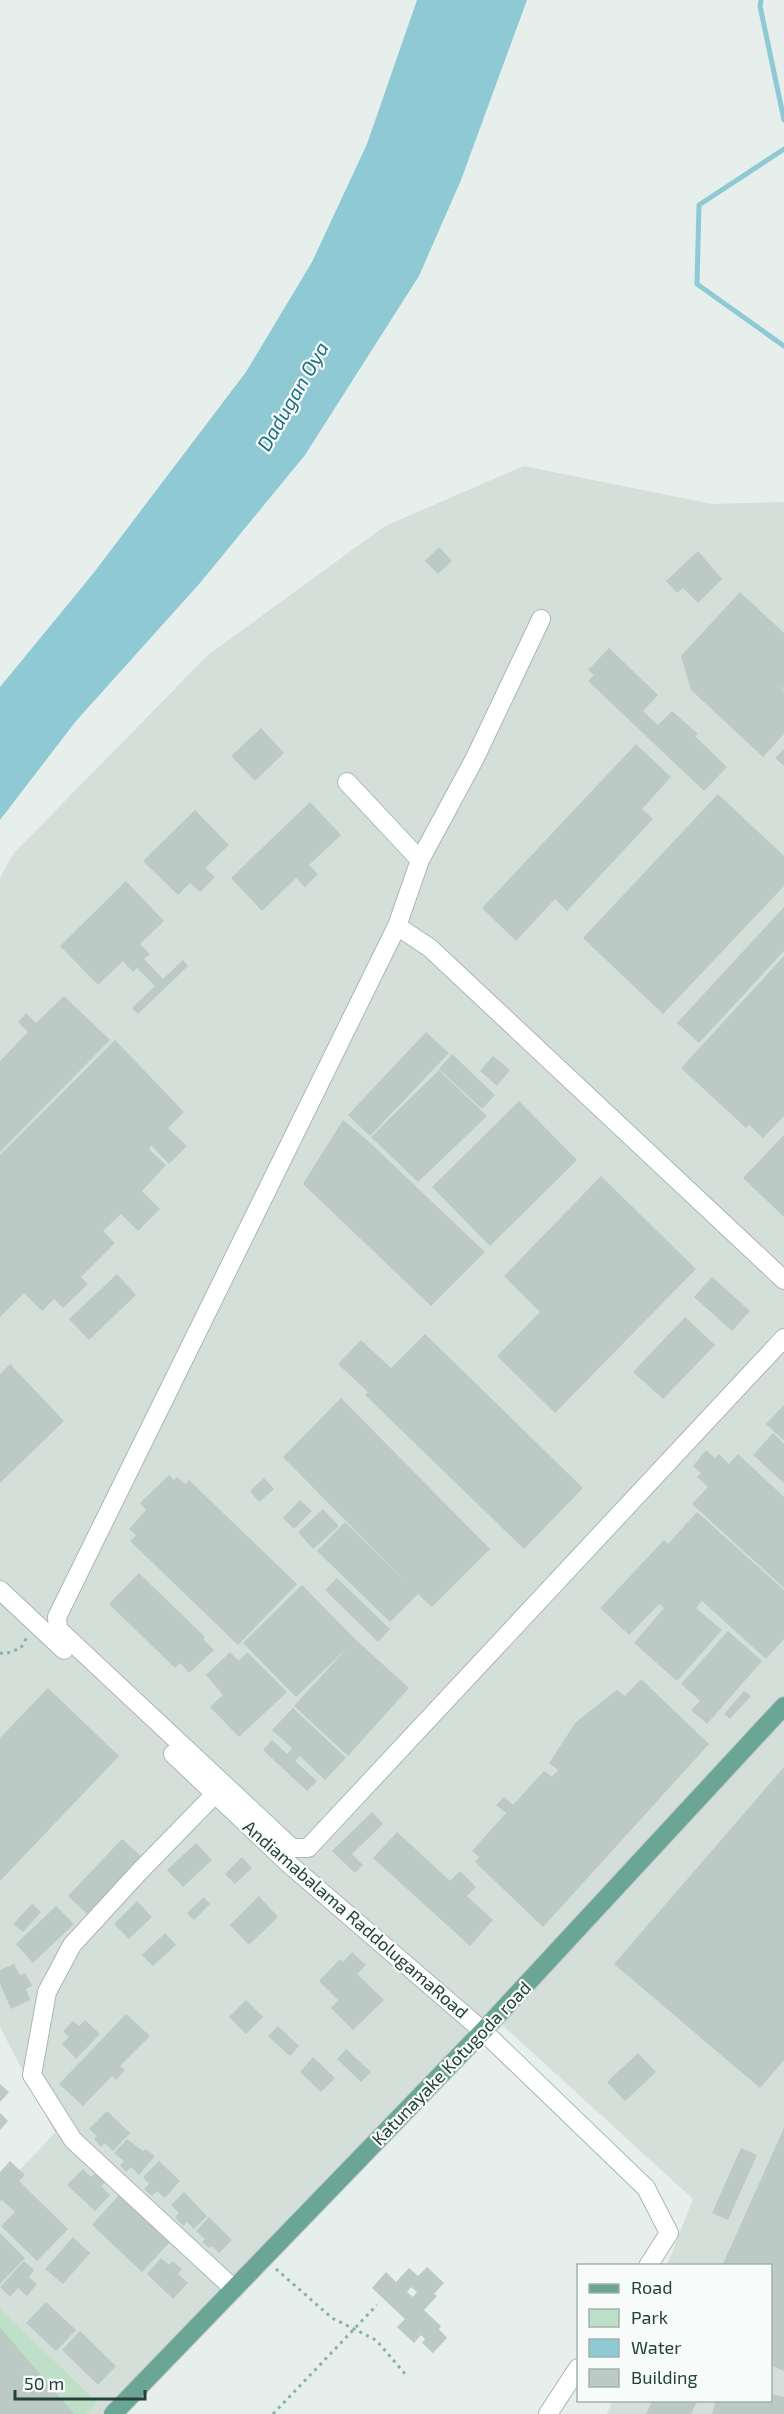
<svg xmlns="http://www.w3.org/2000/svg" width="784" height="2414" font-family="'Exo 2',sans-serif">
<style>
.built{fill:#d4dfda}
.green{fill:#bfe0c8}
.water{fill:#8ec9d4}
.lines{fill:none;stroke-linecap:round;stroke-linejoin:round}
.stream{stroke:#8ec9d4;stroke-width:5}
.building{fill:#bbcac4;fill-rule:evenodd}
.minor-casing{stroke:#a8b8b2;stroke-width:20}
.major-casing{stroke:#c2cac8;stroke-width:20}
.path{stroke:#86b3a5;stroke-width:3;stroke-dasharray:3 4.5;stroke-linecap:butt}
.minor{stroke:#fff;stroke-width:18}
.major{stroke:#6aa596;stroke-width:18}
.labels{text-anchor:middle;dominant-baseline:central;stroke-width:4.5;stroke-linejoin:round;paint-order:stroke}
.street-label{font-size:18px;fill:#24423a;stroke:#f7fbf9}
.water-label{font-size:20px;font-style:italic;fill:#1c6f80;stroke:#f7fbf9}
</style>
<rect width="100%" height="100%" fill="#e6efeb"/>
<path class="built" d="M524,466L712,504L784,502V2414H607L612,2401L770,2400V2266L667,2265L693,2199L488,2012L102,2414H0V2191L55,2133L0,2027V878L13,854L208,655L385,526Z"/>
<path class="green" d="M0,2309L97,2402L86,2414H0Z"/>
<path class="water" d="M417,0H527L461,180L419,276L305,455L200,583L76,721L0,820V687L92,575L246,372L312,262L367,144Z"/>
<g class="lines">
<path class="stream" d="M761,0L760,6L784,120
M784,149L699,205L697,284L784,346"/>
</g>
<path class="building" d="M439,547L452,561L438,574L425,561Z
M698,551L722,579L698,603L683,588L677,593L666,581Z
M740,592L784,633V689L778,684L784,690V734L763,757L691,690L681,656Z
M609,648L658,695L643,711L658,725L672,711L698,734L695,736L727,767L704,791L588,681L594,675L588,670Z
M261,728L284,753L255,781L231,756Z
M636,744L671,777L642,809L653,819L567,911L555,899L516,941L482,908Z
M784,749V766L775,758Z
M718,794L784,856V886L663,1014L583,938Z
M310,802L341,835L309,865L318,874L305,887L296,878L262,911L231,878Z
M195,810L229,845L205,868L215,877L200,892L190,883L178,895L143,861Z
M126,881L164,921L140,944L150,954L144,959L163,979L183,960L188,966L138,1014L132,1008L155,986L137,968L133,972L123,961L98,985L60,946Z
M784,907V951L699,1043L677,1023Z
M784,956V1116L763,1138L749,1125L746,1128L681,1068Z
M64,996L110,1040L0,1152V1061L28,1032L18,1022L26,1013L36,1023Z
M426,1032L449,1053L370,1136L348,1115Z
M115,1040L184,1112L168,1128L187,1146L169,1164L151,1145L149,1149L166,1165L142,1191L160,1209L138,1231L121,1214L103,1231L115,1243L81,1277L88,1284L63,1308L54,1299L42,1311L24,1293L0,1317V1155Z
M452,1054L495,1095L482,1109L439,1069Z
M493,1056L510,1070L497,1086L480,1071Z
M439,1070L487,1116L418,1182L371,1137Z
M519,1101L577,1160L490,1246L432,1187Z
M343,1120L367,1140L485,1252L431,1306L303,1184Z
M784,1135V1217L743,1178Z
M601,1176L696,1269L555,1413L497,1356L540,1312L504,1276Z
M117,1274L136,1295L89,1340L69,1319Z
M712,1277L750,1311L732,1331L694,1297Z
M685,1317L715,1345L663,1399L633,1372Z
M425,1334L583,1488L524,1549L365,1395L368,1392L338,1364L361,1340L391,1368Z
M10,1364L64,1421L0,1483V1374Z
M341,1398L490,1549L432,1607L418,1594L390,1622L317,1551L345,1522L408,1584L283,1457Z
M784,1405V1441L766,1424Z
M773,1433L784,1444V1483L753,1455Z
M706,1450L715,1458L719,1454L729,1464L738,1454L784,1497V1588L692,1504L708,1487L697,1477L701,1473L693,1466Z
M169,1475L174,1480L177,1477L185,1484L189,1480L297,1584L238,1645L130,1541L136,1535L129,1529L146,1510L140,1503Z
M264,1478L274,1489L259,1502L250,1491Z
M300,1500L312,1511L294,1529L283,1518Z
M323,1509L339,1526L313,1549L298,1532Z
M697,1512L784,1590V1639L766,1659L702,1601L696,1608L722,1630L677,1681L634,1643L664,1608L659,1604L629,1635L600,1608L664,1540L668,1544Z
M139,1573L205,1637L203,1639L214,1650L189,1673L180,1663L175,1668L109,1604Z
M337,1578L390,1629L378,1642L325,1590Z
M302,1585L355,1639L409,1688L348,1756L294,1706L347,1648L296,1697L243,1643Z
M728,1631L762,1661L707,1724L691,1710L700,1701L681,1684Z
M230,1652L239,1661L247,1652L287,1692L239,1737L210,1707L223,1695L206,1675Z
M641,1679L709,1744L543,1927L475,1862L479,1857L472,1851L506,1813L496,1805L504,1797L513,1805L544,1771L552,1777L558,1770L549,1763L576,1722L617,1690L625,1696Z
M48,1688L119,1756L0,1881V1738Z
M744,1691L751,1696L730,1719L724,1714Z
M293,1708L346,1758L325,1780L300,1756L295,1761L317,1781L307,1791L263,1750L272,1740L287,1754L292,1748L272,1730Z
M784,1767V2060L760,2088L614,1964Z
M372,1812L383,1824L352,1854L363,1865L355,1873L332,1851Z
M397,1832L450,1881L460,1871L476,1887L467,1896L493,1920L470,1946L373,1858Z
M122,1839L142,1857L87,1914L68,1896Z
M196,1843L212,1860L183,1887L167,1870Z
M242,1857L252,1868L235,1884L225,1874Z
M259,1896L278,1917L249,1945L230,1925Z
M204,1897L210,1904L194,1920L187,1913Z
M137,1901L152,1917L129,1939L114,1924Z
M32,1904L41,1912L23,1932L13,1924Z
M56,1906L74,1924L33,1963L16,1944Z
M165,1933L176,1945L153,1966L142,1955Z
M352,1952L366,1965L357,1974L384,2000L353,2030L331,2008L338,2000L319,1981L340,1959L343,1962Z
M14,1964L20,1975L25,1973L32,1986L26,1989L30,2000L11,2009L0,1984V1970Z
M246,2000L263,2017L246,2034L229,2017Z
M126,2014L150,2036L120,2066L125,2070L116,2080L112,2076L83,2106L59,2084Z
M85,2020L100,2034L76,2059L62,2044L69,2037L63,2031L73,2021L79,2026Z
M278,2026L299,2046L290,2056L268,2036Z
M346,2049L371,2072L361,2082L337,2059Z
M638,2053L656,2072L625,2101L607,2082Z
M313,2057L335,2078L321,2092L300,2072Z
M0,2084L9,2092L0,2102Z
M107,2111L130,2133L113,2151L105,2143L101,2147L94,2139L97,2136L89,2129Z
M0,2113L8,2121L0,2130Z
M784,2128V2371L770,2365V2266H722Z
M127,2139L143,2151L146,2149L155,2156L139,2175L131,2167L126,2172L120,2165L124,2161L114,2153Z
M741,2148L757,2155L728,2220L712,2213Z
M10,2161L25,2175L19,2181L68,2229L37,2261L1,2226L15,2212L2,2200L0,2201V2172Z
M159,2161L180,2181L165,2198L157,2191L152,2196L144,2189L149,2184L143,2177Z
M83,2169L91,2177L95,2173L105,2182L101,2186L110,2195L95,2211L67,2185Z
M184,2192L207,2216L194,2229L187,2222L183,2226L175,2217L179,2213L171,2205Z
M119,2195L138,2212L141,2209L154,2221L151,2225L170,2242L142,2272L92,2225Z
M209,2217L232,2240L219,2253L212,2246L209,2248L202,2242L205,2239L196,2231Z
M0,2233L25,2258L0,2284Z
M73,2237L90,2253L63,2284L45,2269Z
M161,2258L169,2265L172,2261L182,2269L178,2274L188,2283L173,2299L147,2274Z
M24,2261L34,2270L29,2277L37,2284L27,2296L18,2288L10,2297L0,2287Z
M427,2267L444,2283L434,2294L437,2296L424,2310L441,2326L439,2329L447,2338L433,2353L422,2343L425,2339L421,2335L414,2343L397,2327L405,2319L372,2288L386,2272L396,2282L409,2268L418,2276ZM411,2287L417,2292L413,2297L407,2292Z
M46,2302L76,2330L56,2351L26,2323Z
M0,2327L74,2414H0Z
M80,2331L116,2366L98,2385L62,2350Z
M770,2394L784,2397V2414H712L716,2400H770Z
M653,2400H698L691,2414H646Z"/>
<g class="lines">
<g class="minor-casing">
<path id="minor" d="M347,782L420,860
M397,926L420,860L475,758L541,619
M784,1280L430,948L397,926L57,1617L58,1629L292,1848H308L784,1338
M0,1590L64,1650
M173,1754L289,1864L483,2031L646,2188L669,2233L648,2266
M215,1794L139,1872L72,1945L47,1992L32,2075L73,2140L234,2289
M548,2414L578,2368"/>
</g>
<g class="major-casing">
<path id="major" d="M113,2414L483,2031L784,1706"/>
</g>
<path class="path" d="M0,1653L5,1654L21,1648L27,1637
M276,2269L332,2318L376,2340L406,2375
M273,2414L377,2305"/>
<use href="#minor" class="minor"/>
<use href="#major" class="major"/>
</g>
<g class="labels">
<g class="street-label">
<text transform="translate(356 1919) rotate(41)">Andiamabalama RaddolugamaRoad</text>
<text transform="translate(451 2063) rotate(-46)">Katunayake Kotugoda road</text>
</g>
<g class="water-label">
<text transform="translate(292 396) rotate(-60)">Dadugan Oya</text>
</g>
</g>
<rect x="577" y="2264" width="195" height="138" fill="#f7fbf9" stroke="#a3b1ad" stroke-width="1.5"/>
<rect x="589" y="2284" width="30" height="9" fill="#6aa596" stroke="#a3b1ad" stroke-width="1.5"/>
<text x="631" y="2294" font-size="18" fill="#24423a">Road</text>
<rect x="589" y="2309" width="30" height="18" fill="#bfe0c8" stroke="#a3b1ad" stroke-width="1.5"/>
<text x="631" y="2324" font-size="18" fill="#24423a">Park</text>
<rect x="589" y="2339" width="30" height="18" fill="#8ec9d4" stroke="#a3b1ad" stroke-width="1.5"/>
<text x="631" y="2354" font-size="18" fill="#24423a">Water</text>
<rect x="589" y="2369" width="30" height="18" fill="#bbcac4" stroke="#a3b1ad" stroke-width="1.5"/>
<text x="631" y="2384" font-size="18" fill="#24423a">Building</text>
<path d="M15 2390v9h130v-9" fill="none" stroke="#24423a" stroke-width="3"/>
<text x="24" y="2390" font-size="18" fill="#24423a" stroke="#f7fbf9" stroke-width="4.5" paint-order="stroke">50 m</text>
</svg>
